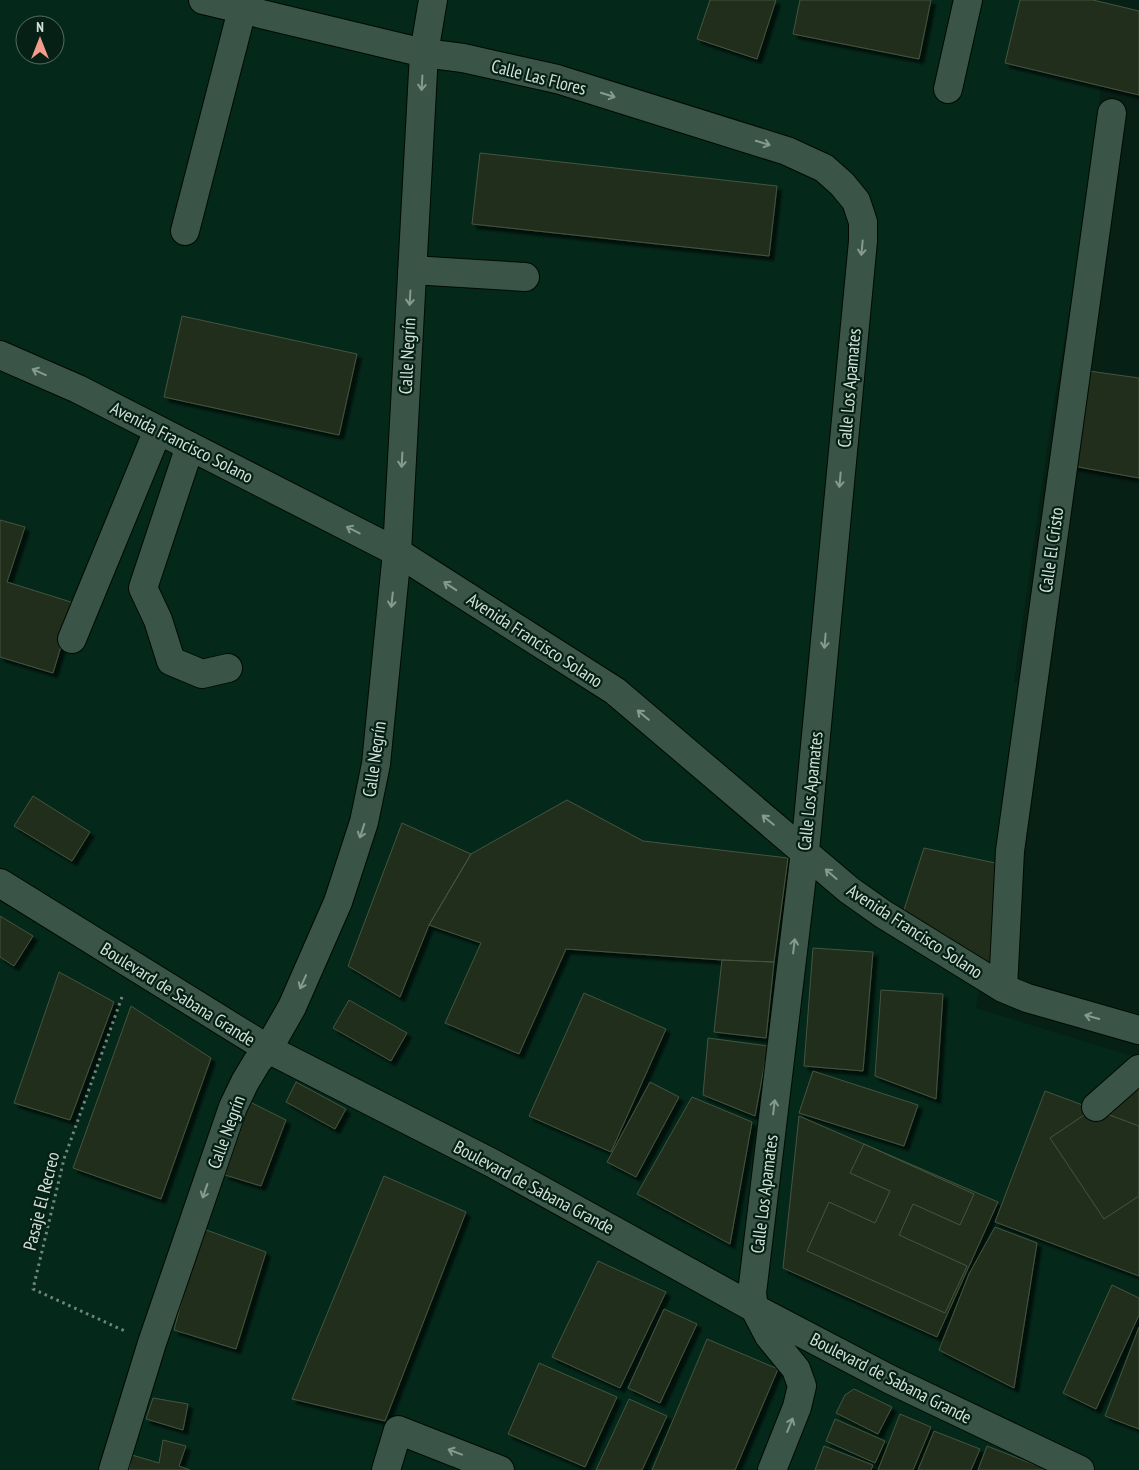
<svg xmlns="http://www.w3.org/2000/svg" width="1139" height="1470" font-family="'PT Sans Narrow',sans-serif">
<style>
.built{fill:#04281a;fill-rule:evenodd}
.building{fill:#212f1b;stroke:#45543f;filter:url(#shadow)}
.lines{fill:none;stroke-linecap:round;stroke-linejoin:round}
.minor-casing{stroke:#000a03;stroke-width:30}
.path{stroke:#72867d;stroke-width:3;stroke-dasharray:2.5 4;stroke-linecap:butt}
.minor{stroke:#3a5548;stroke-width:28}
.oneway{stroke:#869b90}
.labels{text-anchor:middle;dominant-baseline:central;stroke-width:4.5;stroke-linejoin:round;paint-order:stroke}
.street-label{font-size:18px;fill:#d2e1d9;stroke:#062016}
</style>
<defs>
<filter id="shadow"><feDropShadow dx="4.5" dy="4.5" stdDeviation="1" flood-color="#0009"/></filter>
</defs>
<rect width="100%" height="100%" fill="#062016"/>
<path class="built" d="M0,0H1087L1105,6L1098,136L1051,421L1014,682L1029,686L976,1008L1139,1058V1470H0ZM25,25H55V55H25Z"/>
<path class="building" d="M710,0H776L757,59L697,39Z
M800,0H931L919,59L793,34Z
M1020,0H1093L1139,11V95L1005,63Z
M480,153L777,186L769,256L472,224Z
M182,316L357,354L339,435L164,397Z
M1082,370L1139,378V478L1073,466Z
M0,520L25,527L7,582L74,603L53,673L0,657Z
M33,796L90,832L72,861L14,826Z
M567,800L643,841L788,858L774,962L722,960L566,949L519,1054L445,1023L481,943L429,925L471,854Z
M402,823L471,854L429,925L400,997L348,966Z
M924,848L1000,864L994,970L901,919Z
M0,916L33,936L14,966L0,957Z
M813,948L873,952L863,1071L804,1066Z
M722,960L774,962L766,1038L714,1032Z
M59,972L114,1002L70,1120L14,1103Z
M881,990L943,994L936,1099L875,1076Z
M584,993L666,1029L611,1152L529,1116Z
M349,1000L407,1033L391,1061L333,1028Z
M131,1006L211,1058L161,1199L73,1168Z
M708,1038L768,1046L755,1116L703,1095Z
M813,1071L918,1105L904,1146L799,1113Z
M296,1082L346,1109L335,1129L286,1102Z
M650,1082L679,1097L636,1177L607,1162Z
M1139,1086V1196L1104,1219L1050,1138L1096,1107Z
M1045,1091L1139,1126V1276L995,1222Z
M692,1097L752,1122L730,1244L637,1194Z
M250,1102L286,1120L261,1186L225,1175Z
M799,1116L998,1202L937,1337L783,1268Z
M864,1144L974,1194L960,1225L913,1204L899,1235L967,1266L945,1313L807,1251L829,1202L875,1223L890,1191L850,1173Z
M384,1176L466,1212L385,1421L292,1399Z
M995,1227L1037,1243L1014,1388L939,1350L969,1274Z
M201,1228L266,1252L236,1349L174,1330Z
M598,1261L666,1292L620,1388L552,1357Z
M1112,1285L1139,1298V1315L1096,1409L1063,1393Z
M664,1309L697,1324L660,1403L628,1388Z
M1139,1327V1429L1105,1416Z
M707,1339L778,1369L735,1470H652Z
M539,1363L617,1397L585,1467L508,1434Z
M854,1389L892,1407L878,1434L836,1413L845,1395Z
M153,1398L188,1404L183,1430L146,1419Z
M629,1399L667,1416L642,1470H596Z
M900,1414L931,1427L913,1470H878Z
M835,1419L885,1441L875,1463L826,1441Z
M934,1431L980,1449L971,1470H918Z
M163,1440L186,1446L179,1466L190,1470H129L132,1455L159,1463Z
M824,1446L873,1465L871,1470H815Z
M987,1446L1048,1470H978Z"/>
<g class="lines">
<g class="minor-casing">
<path id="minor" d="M203,0L424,53L463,58L557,79L787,151L824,168L842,184L856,201L863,222V241L805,851L752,1293L754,1308L757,1313L769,1336L796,1369L802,1386L797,1407L772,1470
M948,89L968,0
M185,231L242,10
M412,270L525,277
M0,355L78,389L397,552L615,691L849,890L883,914L1003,988L1027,998L1139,1030
M190,446L143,588L158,620L171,661L202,674L228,668
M72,639L158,430
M0,883L268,1049L492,1163L754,1308L891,1380L1080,1470
M1003,988L1010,851L1112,113
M1096,1107L1139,1069
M113,1470L152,1343L233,1107L245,1082L257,1062L268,1049L292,1007L338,902L364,822L376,764L397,552L424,53L433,0
M386,1470L398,1430L500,1470"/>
</g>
<path class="path" d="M122,997L64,1159L33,1289L127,1332"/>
<use href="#minor" class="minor"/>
</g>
<defs><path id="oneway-shaft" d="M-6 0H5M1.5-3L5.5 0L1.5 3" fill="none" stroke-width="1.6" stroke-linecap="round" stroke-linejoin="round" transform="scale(1.25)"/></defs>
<g class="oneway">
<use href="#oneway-shaft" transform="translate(422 83) rotate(93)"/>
<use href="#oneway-shaft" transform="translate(608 95) rotate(17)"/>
<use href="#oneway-shaft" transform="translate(763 143) rotate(17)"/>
<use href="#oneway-shaft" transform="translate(862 248) rotate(95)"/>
<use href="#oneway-shaft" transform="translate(410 298) rotate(93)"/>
<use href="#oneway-shaft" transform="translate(39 372) rotate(-156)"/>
<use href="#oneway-shaft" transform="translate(402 460) rotate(93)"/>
<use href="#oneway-shaft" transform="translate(840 480) rotate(95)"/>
<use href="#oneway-shaft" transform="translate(353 530) rotate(-153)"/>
<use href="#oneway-shaft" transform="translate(450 586) rotate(-147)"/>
<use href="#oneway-shaft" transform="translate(392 600) rotate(96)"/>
<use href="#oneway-shaft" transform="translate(825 641) rotate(95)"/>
<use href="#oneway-shaft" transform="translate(643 715) rotate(-140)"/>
<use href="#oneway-shaft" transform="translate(768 820) rotate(-140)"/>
<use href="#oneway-shaft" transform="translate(362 831) rotate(108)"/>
<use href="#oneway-shaft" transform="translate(831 874) rotate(-139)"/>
<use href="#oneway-shaft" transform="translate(794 946) rotate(-83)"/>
<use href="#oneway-shaft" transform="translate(303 982) rotate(114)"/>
<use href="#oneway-shaft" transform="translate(1092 1017) rotate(-164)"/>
<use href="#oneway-shaft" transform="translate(774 1107) rotate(-83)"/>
<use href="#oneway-shaft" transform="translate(205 1191) rotate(109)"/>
<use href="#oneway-shaft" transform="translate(790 1425) rotate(-68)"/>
<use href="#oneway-shaft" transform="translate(455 1452) rotate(-159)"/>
</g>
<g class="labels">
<g class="street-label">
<text transform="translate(539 77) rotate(14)">Calle Las Flores</text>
<text transform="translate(407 356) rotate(-87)">Calle Negrín</text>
<text transform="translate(849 388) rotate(-85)">Calle Los Apamates</text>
<text transform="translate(182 442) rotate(27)">Avenida Francisco Solano</text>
<text transform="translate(1051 550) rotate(-82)">Calle El Cristo</text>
<text transform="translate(535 640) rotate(33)">Avenida Francisco Solano</text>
<text transform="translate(374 759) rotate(-82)">Calle Negrín</text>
<text transform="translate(810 791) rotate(-84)">Calle Los Apamates</text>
<text transform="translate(915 931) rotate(33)">Avenida Francisco Solano</text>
<text transform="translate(178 994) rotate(32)">Boulevard de Sabana Grande</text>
<text transform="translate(226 1132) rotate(-70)">Calle Negrín</text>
<text transform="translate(534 1187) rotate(28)">Boulevard de Sabana Grande</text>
<text transform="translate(764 1194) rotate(-83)">Calle Los Apamates</text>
<text transform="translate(41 1201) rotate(-76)">Pasaje El Recreo</text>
<text transform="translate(891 1378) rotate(27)">Boulevard de Sabana Grande</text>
</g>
</g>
<g transform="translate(40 40)"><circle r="24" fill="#062016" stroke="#586d64"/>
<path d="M0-4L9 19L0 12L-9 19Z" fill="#f49d8c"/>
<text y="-8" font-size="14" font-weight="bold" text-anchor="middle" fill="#d2e1d9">N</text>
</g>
</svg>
